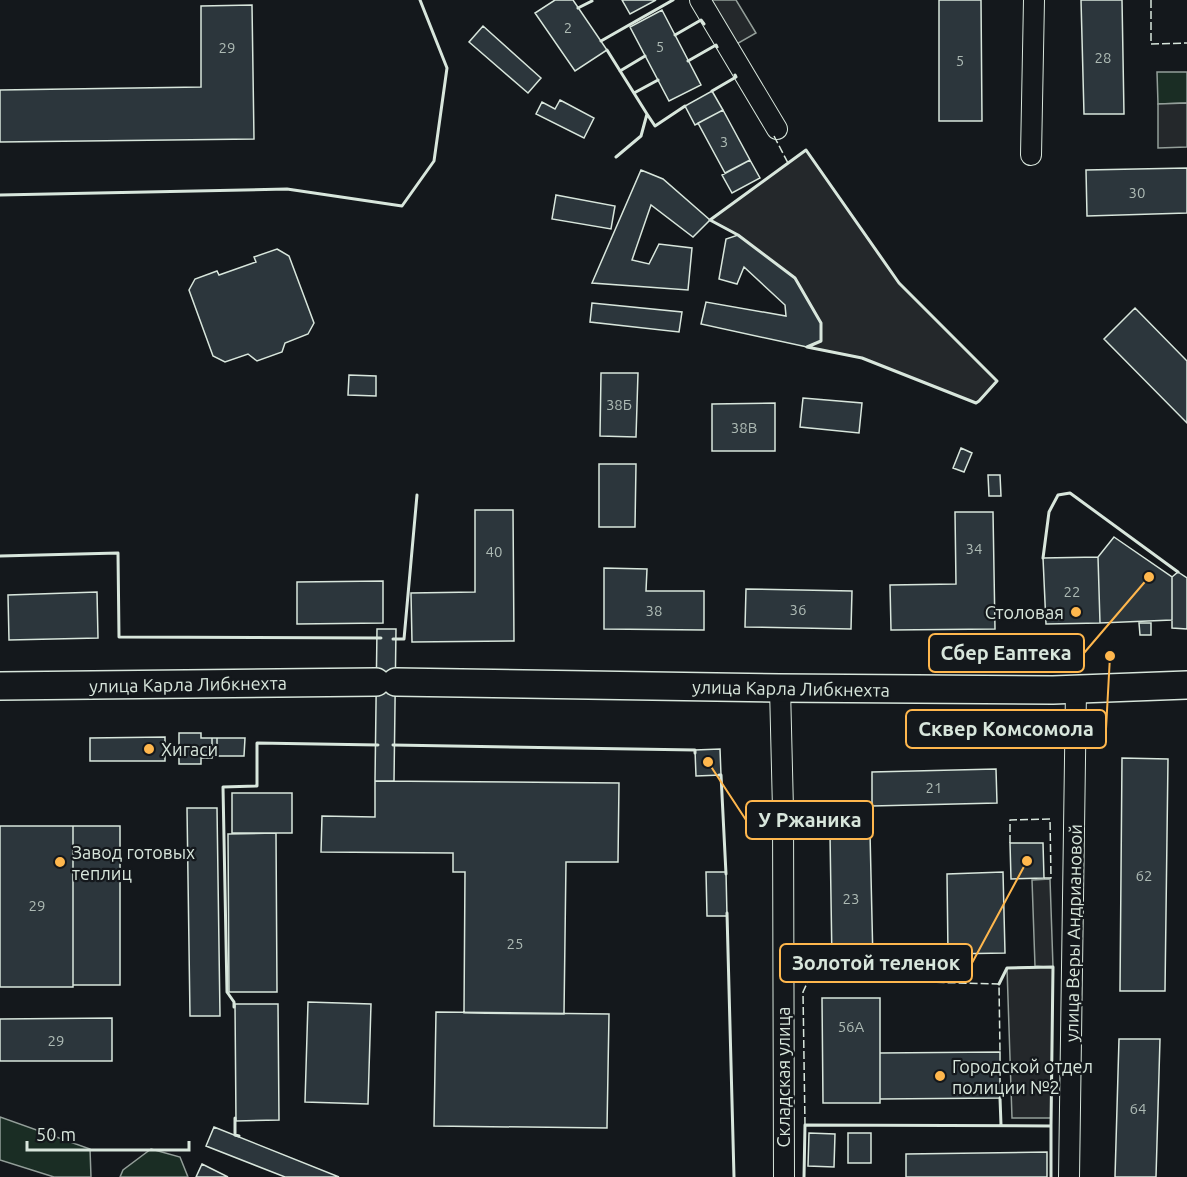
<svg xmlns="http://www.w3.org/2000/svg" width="1187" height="1177" font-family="Ubuntu,sans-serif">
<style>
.green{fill:#1a2d24;stroke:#939e99;stroke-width:1.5}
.parking{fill:#24282b;stroke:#939e99;stroke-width:1.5}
.building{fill:#2c363c;stroke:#d8e6dc;stroke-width:1.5}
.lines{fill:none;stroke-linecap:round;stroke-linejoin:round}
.street-casing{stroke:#d8e6dc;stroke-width:22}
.secondary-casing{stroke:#d8e6dc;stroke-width:30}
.street{stroke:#14181c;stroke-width:20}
.secondary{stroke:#14181c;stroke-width:27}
.fence{stroke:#d8e6dc;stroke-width:1.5;stroke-dasharray:8 3;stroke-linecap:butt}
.wall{stroke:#d8e6dc;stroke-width:3}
.poi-dot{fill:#ffb74d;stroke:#14181c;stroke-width:2}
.labels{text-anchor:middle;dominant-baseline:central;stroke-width:4.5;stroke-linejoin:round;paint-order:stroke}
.number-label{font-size:15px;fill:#adbab4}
.poi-label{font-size:18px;fill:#d8e6dc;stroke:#14181c;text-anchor:start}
.street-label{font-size:18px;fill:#d8e6dc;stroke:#14181c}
.leader{fill:none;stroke:#ffb74d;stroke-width:2}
.callout-dot{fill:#ffb74d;stroke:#14181c;stroke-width:2}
.callout{fill:#14181c;stroke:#ffb74d;stroke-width:2}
.callout-label{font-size:20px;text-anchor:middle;font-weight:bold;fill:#d8e6dc}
</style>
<rect width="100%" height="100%" fill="#14181c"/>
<path class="green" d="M1157,72H1187V103L1158,104Z
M0,1117L90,1149L91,1177H54L0,1160Z
M151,1149L180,1157L188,1177H120L123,1170Z"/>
<path class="parking" d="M708,0H736L756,33L735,45Z
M1187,103V147L1158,148V104Z
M806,150L899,283L997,381L979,401L976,403L862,358L807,347L821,341V323L795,278L738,235L710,220Z
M1050,879L1053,967L1051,1118H1012L1007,968L1046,967L1035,966L1032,880Z"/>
<path class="building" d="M555,0H573L607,50L575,71L535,13Z
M622,0H656L630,14Z
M939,0H981L982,121H939Z
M1081,0H1122L1124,114H1084Z
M252,5L254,139L0,142V90L201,87V6Z
M662,10L701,85L669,101L630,27Z
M483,26L541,78L528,93L469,42Z
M712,91L723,110L695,125L685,106Z
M560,100L594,118L584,138L536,114L542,102L555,109Z
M723,110L750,160L725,173L698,123Z
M750,160L760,178L732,193L722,175Z
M1187,168V213L1087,216L1086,170Z
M641,170L663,179L710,220L693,237L651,205L632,260L649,264L659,244L692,248L688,290L592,283Z
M556,195L615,206L611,229L552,219Z
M738,235L795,278L821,323V341L807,347L701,324L706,302L786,316L785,305L744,267L737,284L719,279L726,239Z
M277,249L289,256L314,323L308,334L285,343L282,352L257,361L248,354L225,362L213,356L189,290L195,279L217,271L219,275L256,262L254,257Z
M592,303L682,312L679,332L590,322Z
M1135,308L1187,361V423L1104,339Z
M601,373H638L636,437L600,436Z
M349,375L376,376V396L348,395Z
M803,398L862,403L859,433L800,427Z
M775,403V451H712V404Z
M961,448L972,453L964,472L953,468Z
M599,464H636L635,527H599Z
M988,475H1000L1001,496H989Z
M475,510H513L514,641L412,642L411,593L475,592Z
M955,512H993L995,629L891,630L890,585L956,584Z
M1114,537L1172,577V620L1100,623L1098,557Z
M1098,557L1100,623L1046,624L1043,558Z
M604,568L647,569L646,591H704V630L604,629Z
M1178,572L1187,578V629L1172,628V577Z
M383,581V623L297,624V582Z
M746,589L852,591L851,629L745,627Z
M97,592L98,638L9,640L8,595Z
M1139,623H1151V635H1140Z
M377,629H396L394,781H375Z
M179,733H201V738H212V758H201V764H179Z
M165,737V761H90V738Z
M212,738H217V756H212Z
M217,738H245L244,756H217Z
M720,749L721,775L696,776L695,750Z
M1122,758L1168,759L1165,991H1120Z
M996,769L997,803L872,806V772Z
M375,781L619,783L618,862H566L564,1014L464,1013L465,872H453V853L321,852L322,816L375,817Z
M232,793H292V833H232Z
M187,808H217L220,1016H190Z
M0,826H73V987H0Z
M73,826H120V985H73Z
M276,833L277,992H229L228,834Z
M870,833L873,962H832L830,834Z
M1010,843H1043L1044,878L1011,879Z
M706,872H726L727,916H707Z
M1003,872L1005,953L948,954L947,874Z
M822,998H880V1103H823Z
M308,1002L371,1004L368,1104L305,1102Z
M235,1004H278L279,1120L236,1121Z
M436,1012L609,1014L607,1128L434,1126Z
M112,1018V1061H0V1019Z
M1119,1039H1160L1156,1177H1115Z
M1000,1052V1098L880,1099V1053Z
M214,1127L339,1177H285L206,1146Z
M809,1133L835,1134L834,1167L808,1166Z
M848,1133H871V1163H848Z
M1047,1152V1177H906V1154Z
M202,1164L228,1177H196Z"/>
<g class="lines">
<g class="street-casing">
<path id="street" d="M700,0L777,129
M1031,155L1034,0
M780,688L783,810L784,1177
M1069,1177L1076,690"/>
</g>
<g class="secondary-casing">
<path id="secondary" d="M396,682L780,688L1053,690L1187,685
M0,686L376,682"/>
</g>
<use href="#street" class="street"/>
<use href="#secondary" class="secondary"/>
<path class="fence" d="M1151,0V44L1187,43
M774,136L788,163
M1010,843V820L1050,819L1051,878H1044
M805,1125L803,992L809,979L999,984L1000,1052"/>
<path class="wall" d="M578,8L592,1
M675,35L701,20L704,24
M601,41L673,0
M607,50L647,114L641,136L616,157
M688,61L716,45L717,47
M620,71L645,56
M712,91L736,77L735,75
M634,93L658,80
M647,114L655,126L685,106
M806,150L899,283L997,381L979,401L976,403L862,358L807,347L821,341V323L795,278L738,235L710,220Z
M0,195L287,189L402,206L434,161L447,68L420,0
M0,556L118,553L119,637L381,638
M1043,558L1049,512L1058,495L1070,493L1178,572
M393,639H404L417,495
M393,745L695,750V753
M719,775H721L726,874
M727,913L734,1177
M999,984L1007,968L1053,967L1051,1126
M234,1007V1002L227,992L223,787L257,786V743L378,745
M1000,1098L1001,1125
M235,1118V1135L239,1136
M804,1177L805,1125L1051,1126V1177"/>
</g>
<g class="poi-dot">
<circle cx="1076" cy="612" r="6"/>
<circle cx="149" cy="749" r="6"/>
<circle cx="60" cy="862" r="6"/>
<circle cx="940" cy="1076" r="6"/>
</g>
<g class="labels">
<g class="number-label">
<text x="568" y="27">2</text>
<text x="660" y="46">5</text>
<text x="227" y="47">29</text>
<text x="1103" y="57">28</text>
<text x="960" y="60">5</text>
<text x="724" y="141">3</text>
<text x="1137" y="192">30</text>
<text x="619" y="404">38Б</text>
<text x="744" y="427">38В</text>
<text x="974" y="548">34</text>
<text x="494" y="551">40</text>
<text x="1072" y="591">22</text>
<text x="798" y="609">36</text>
<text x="654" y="610">38</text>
<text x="934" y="787">21</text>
<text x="1144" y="875">62</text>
<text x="851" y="898">23</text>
<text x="37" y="905">29</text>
<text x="515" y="943">25</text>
<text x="851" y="1026">56А</text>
<text x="56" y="1040">29</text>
<text x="1138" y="1108">64</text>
</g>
<g class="poi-label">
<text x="1064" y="612" text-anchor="end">Столовая</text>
<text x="161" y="749">Хигаси</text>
<text x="72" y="852">Завод готовых<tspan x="72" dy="21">теплиц</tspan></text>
<text x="952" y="1066">Городской отдел<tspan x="952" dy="21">полиции №2</tspan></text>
</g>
<g class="street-label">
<text transform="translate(188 684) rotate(-1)">улица Карла Либкнехта</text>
<text transform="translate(791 688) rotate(1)">улица Карла Либкнехта</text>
<text transform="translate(1073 933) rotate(-89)">улица Веры Андриановой</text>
<text transform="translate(783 1077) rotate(-90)">Складская улица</text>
</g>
</g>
<path class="leader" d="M1149 577L1084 653M1110 656L1106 729M708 762L746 820M1027 861L972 963"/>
<g class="callout-dot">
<circle cx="1149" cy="577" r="6"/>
<circle cx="1110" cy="656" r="6"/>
<circle cx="708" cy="762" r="6"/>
<circle cx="1027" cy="861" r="6"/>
</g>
<g class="callout">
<rect x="929" y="634" width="155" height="38" rx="6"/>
<rect x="906" y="710" width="200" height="38" rx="6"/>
<rect x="746" y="801" width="127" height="38" rx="6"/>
<rect x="780" y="944" width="192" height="38" rx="6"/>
</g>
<g class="callout-label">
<text x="1006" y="660">Сбер Еаптека</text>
<text x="1006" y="736">Сквер Комсомола</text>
<text x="810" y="827">У Ржаника</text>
<text x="876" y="970">Золотой теленок</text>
</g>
<path d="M27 1141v9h162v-9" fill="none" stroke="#d8e6dc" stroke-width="3"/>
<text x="36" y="1141" font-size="18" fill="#d8e6dc" stroke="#14181c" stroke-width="4.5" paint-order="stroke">50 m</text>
</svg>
